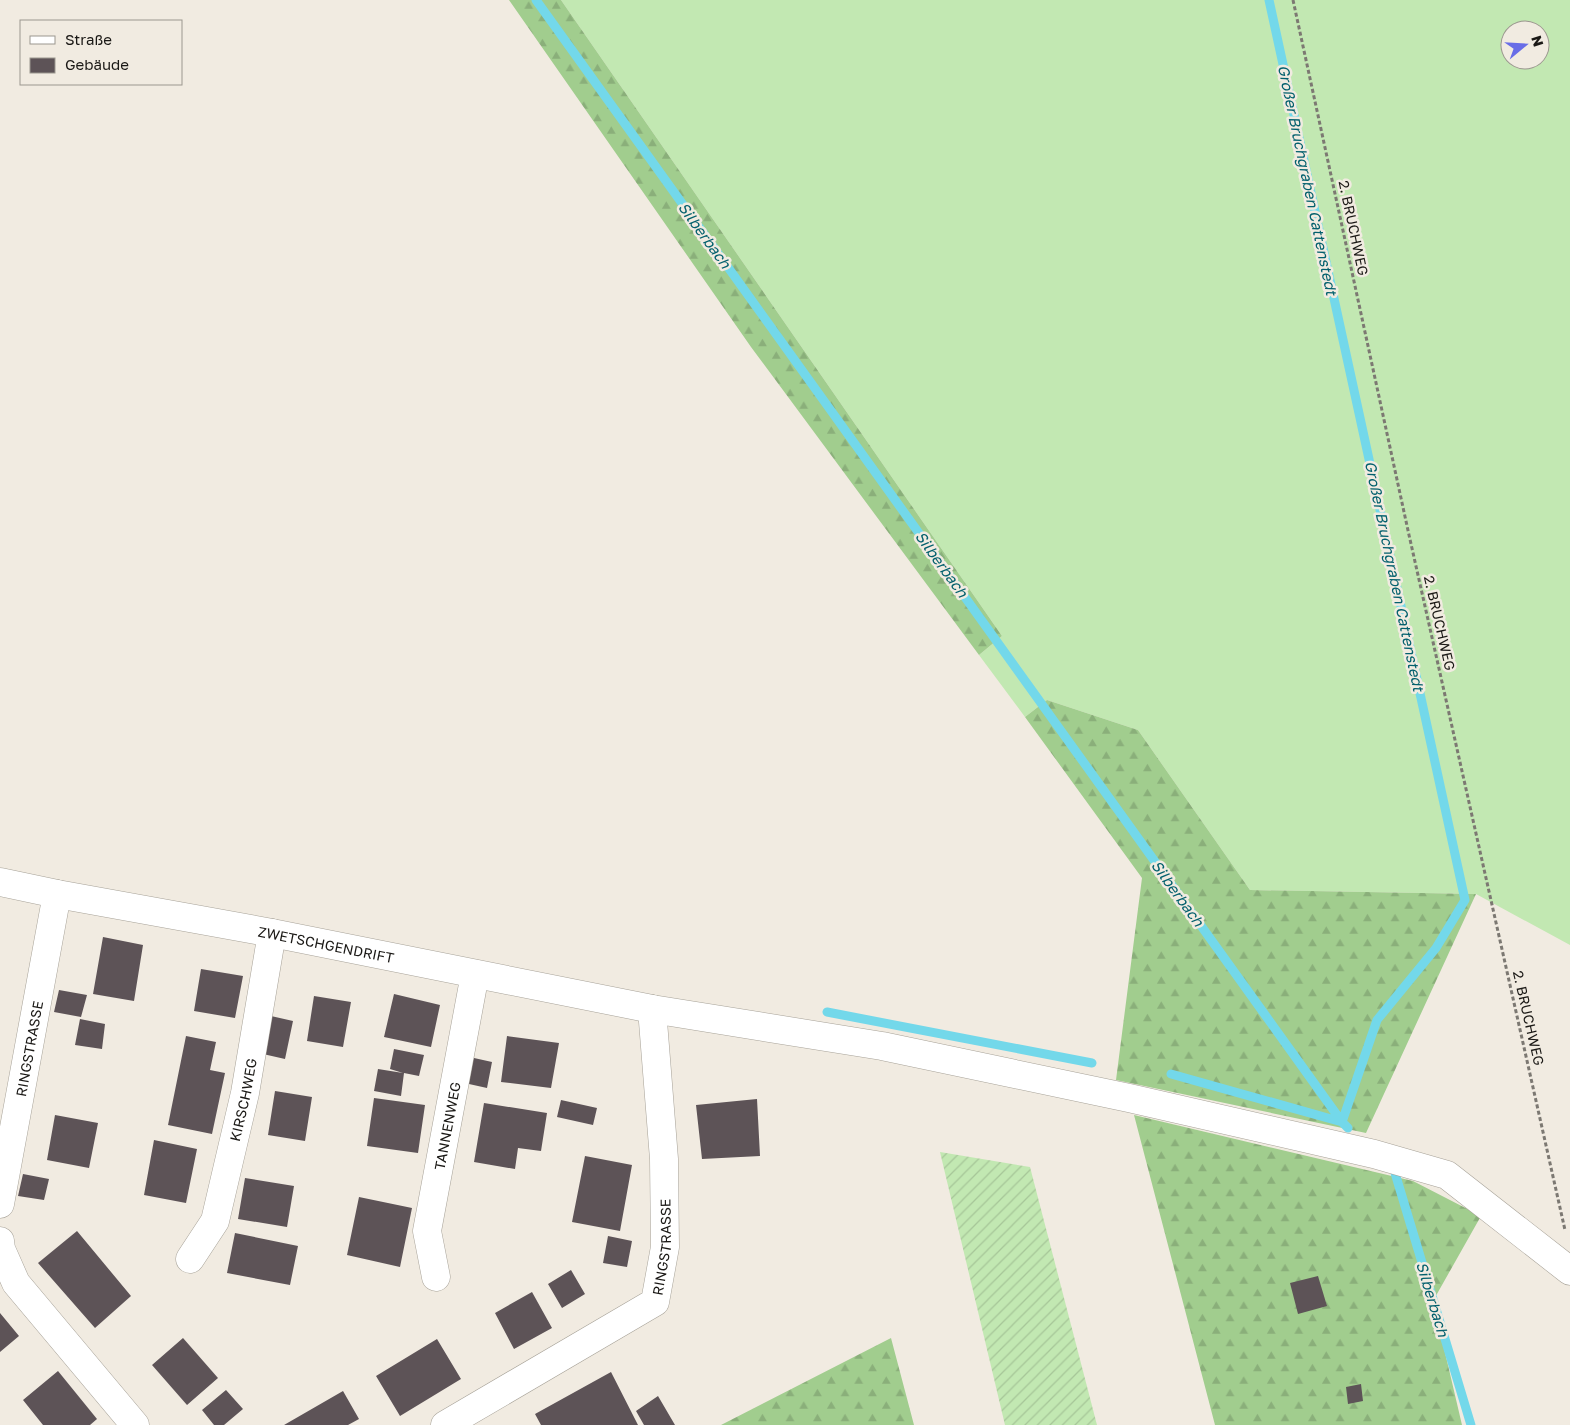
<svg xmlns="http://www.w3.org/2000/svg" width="1570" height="1425" font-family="'Golos Text',sans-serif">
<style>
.grass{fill:#c2e8b2;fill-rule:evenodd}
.forest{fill:url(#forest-firs)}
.garden{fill:url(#garden-furrows)}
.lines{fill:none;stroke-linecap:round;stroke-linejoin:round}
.stream{stroke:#73d8ea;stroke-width:9}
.building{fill:#5d5357}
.minor-casing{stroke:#a7a298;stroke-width:29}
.path{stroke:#7c7872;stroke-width:3;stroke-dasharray:4 2.5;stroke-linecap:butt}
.minor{stroke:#fff;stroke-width:28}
.labels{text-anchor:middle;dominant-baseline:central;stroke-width:5;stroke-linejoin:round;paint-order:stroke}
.street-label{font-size:14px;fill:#1a1815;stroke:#f1ebe1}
.water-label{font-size:15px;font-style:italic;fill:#03606d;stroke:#f1ebe1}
</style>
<defs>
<pattern id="forest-firs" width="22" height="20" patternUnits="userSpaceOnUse" patternTransform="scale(1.25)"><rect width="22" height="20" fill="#a1cd8e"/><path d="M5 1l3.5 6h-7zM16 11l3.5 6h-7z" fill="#8aaf7a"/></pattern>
<pattern id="garden-furrows" width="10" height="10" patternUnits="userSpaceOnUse" patternTransform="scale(1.25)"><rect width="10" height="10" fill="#c2e8b2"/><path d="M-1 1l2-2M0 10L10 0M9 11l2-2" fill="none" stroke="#a6c698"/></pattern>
</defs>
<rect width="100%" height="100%" fill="#f1ebe1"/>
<path class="grass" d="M561,0H1570V945L1476,894L1250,890L1138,730L1047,700L1025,717L979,655L1002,636ZM1510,30H1540V60H1510Z"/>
<path class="forest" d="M509,0H561L1002,636L979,655L751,347Z
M1047,700L1138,730L1250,890L1476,894L1366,1133L1116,1080L1142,878L1025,717Z
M1134,1115L1413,1181L1481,1216L1433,1301L1462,1425H1215Z
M891,1338L914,1425H721Z"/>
<path class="garden" d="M940,1152L1030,1167L1097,1425H1005Z"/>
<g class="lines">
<path class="stream" d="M536,0L1342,1122L1348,1128
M827,1012L1092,1063
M1171,1074L1342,1122L1377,1020L1436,948L1465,900L1269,0
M1395,1173L1471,1425"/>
</g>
<path class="building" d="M103,937L143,945L134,1001L93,994Z
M201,969L243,976L235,1018L194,1011Z
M59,990L87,995L81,1017L54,1012Z
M394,994L440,1005L431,1047L384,1037Z
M314,996L351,1002L343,1047L307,1041Z
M271,1016L293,1021L285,1059L263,1054Z
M80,1019L105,1024L102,1049L75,1045Z
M186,1036L216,1042L210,1070L225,1073L212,1134L168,1125Z
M507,1036L559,1043L551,1088L501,1082Z
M394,1049L424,1055L419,1076L404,1073L401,1096L374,1091L378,1069L403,1073L390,1069Z
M465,1056L492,1062L487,1088L460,1082Z
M275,1091L312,1097L305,1141L268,1135Z
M374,1098L425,1105L418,1153L367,1146Z
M757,1099L760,1156L702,1159L696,1105Z
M561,1100L597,1108L593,1125L557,1117Z
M484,1103L547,1113L541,1151L518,1148L515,1169L474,1162Z
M55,1115L98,1123L89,1168L47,1160Z
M154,1140L197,1149L186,1203L144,1195Z
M585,1156L632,1165L620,1231L572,1222Z
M23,1174L49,1179L44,1200L18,1196Z
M245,1178L294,1186L287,1227L238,1219Z
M359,1197L412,1208L400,1267L347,1255Z
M77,1231L131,1296L95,1328L38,1263Z
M235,1233L298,1246L290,1285L227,1273Z
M608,1236L632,1241L627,1267L603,1263Z
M571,1270L585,1294L562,1308L548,1284Z
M1318,1276L1327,1306L1298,1314L1290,1283Z
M532,1292L552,1328L514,1349L495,1313Z
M0,1313L19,1336L0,1352Z
M183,1338L218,1378L187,1405L152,1365Z
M437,1339L461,1379L400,1416L376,1376Z
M58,1371L97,1419L90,1425H43L23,1400Z
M611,1372L638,1425H541L535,1414Z
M1361,1384L1363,1401L1348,1404L1346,1387Z
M226,1390L243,1409L224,1425H214L202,1410Z
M343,1391L359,1419L348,1425H284Z
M658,1396L675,1425H644L636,1411Z"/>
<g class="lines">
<g class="minor-casing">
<g id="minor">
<path id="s1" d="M0,882L57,894L272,933L652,1009L882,1046L1129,1098L1374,1154L1447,1175L1570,1271"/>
<path id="s2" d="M0,1204L57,894"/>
<path d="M0,1241L1,1249L16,1283L135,1425"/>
<path id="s3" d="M190,1259L215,1221L245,1093L272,933"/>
<path id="s4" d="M436,1277L427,1231L475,974"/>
<path id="s5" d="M445,1425L655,1302L665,1247L664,1159L652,1009"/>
</g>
</g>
<path class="path" d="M1293,0L1409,535L1565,1230"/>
<use href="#minor" class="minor"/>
</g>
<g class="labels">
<g class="street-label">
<text transform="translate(1354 228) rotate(78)">2. BRUCHWEG</text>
<text transform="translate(1440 623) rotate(77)">2. BRUCHWEG</text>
<text stroke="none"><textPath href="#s1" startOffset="332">ZWETSCHGENDRIFT</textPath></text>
<text transform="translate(1529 1018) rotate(77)">2. BRUCHWEG</text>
<text stroke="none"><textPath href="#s2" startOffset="158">RINGSTRASSE</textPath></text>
<text stroke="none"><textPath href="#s3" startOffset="170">KIRSCHWEG</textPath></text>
<text stroke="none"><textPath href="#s4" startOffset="154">TANNENWEG</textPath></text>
<text stroke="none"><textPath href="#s5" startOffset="299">RINGSTRASSE</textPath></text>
</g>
<g class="water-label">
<text transform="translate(1308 180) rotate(78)">Großer Bruchgraben Cattenstedt</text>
<text transform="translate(705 235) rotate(54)">Silberbach</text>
<text transform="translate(942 564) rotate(54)">Silberbach</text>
<text transform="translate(1395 576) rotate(78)">Großer Bruchgraben Cattenstedt</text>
<text transform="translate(1178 893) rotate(54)">Silberbach</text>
<text transform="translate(1433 1299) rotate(73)">Silberbach</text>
</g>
</g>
<rect x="20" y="20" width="162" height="65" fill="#f1ebe1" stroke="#9b978f"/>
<rect x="30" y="36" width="25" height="8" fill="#ffffff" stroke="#9b978f"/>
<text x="65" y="45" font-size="15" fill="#1a1815">Straße</text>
<rect x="30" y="58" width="25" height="15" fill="#5d5357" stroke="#9b978f"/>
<text x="65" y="70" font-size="15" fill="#1a1815">Gebäude</text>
<g transform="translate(1525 45) rotate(72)"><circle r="24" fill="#f1ebe1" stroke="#9b978f"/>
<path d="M0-4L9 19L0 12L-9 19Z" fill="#686de7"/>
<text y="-8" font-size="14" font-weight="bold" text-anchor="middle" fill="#1a1815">N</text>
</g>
</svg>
